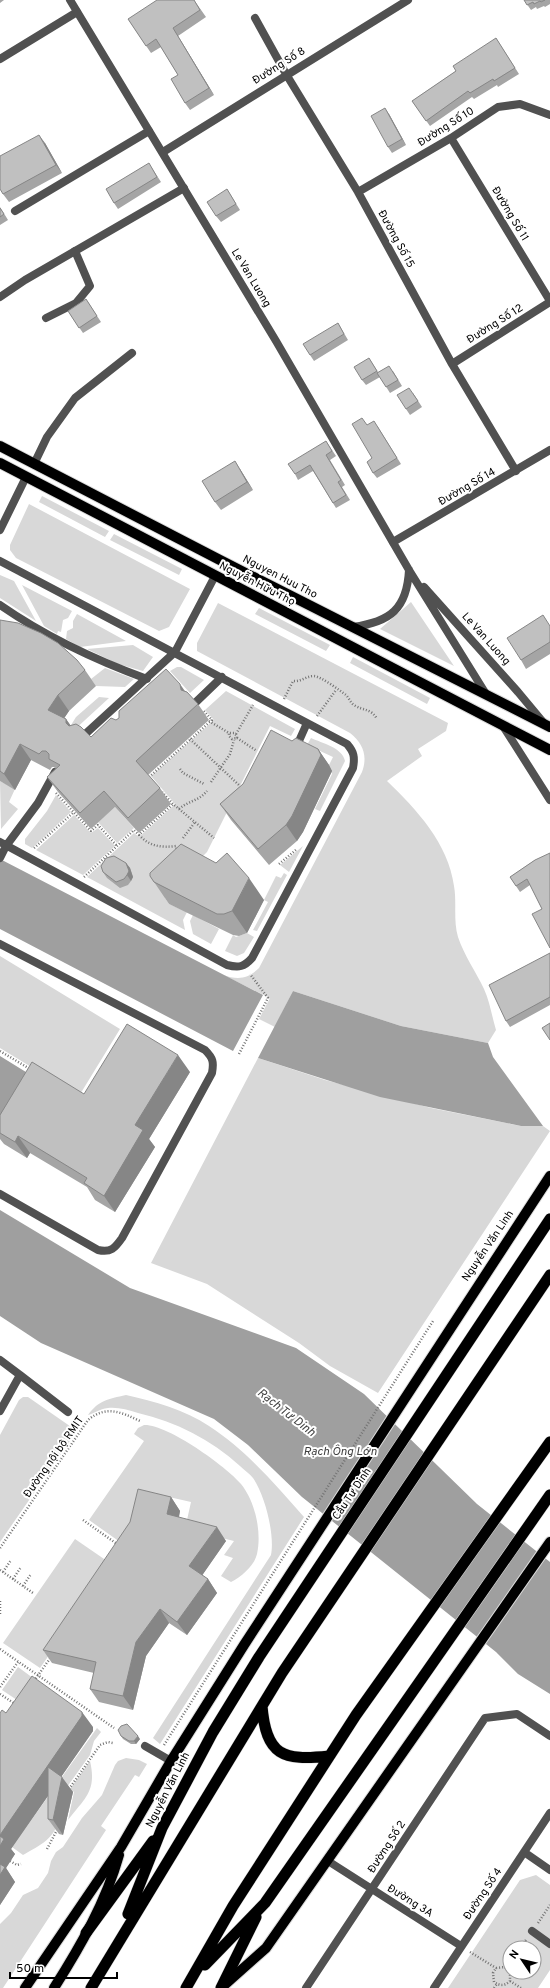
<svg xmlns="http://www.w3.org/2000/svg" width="550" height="1988" font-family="Overpass,sans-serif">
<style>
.green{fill:#d8d8d8;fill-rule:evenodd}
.water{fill:#9f9f9f}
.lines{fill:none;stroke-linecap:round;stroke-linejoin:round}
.primary-casing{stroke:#dbdbdb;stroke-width:12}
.trunk-casing{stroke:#dbdbdb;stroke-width:12}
.path{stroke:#737373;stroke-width:2.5;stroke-dasharray:1 2;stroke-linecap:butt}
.service{stroke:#515151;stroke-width:8}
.pedestrian{stroke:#515151;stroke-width:8}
.minor{stroke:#515151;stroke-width:8}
.tertiary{stroke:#515151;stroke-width:8}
.primary{stroke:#000;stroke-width:10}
.trunk{stroke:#000;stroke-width:11}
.wall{fill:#a5a5a5}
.shaded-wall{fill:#868686}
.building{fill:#c0c0c0;stroke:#868686}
.labels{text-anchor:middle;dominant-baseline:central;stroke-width:4;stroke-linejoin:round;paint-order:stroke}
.street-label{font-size:11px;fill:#000;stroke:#fff}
.water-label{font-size:12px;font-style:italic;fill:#404040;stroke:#fff}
</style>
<rect width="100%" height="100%" fill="#fff"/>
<path class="green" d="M42,496L109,531L105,537L39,502Z
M29,504L190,589L169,627L159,631L16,558L10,550V545Z
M114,534L182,569L179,575L110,540Z
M0,575L14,581L36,621L0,598Z
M22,585L72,611L68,618L63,620L61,632L58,631L57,634L44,626Z
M411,602L454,666L380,629Z
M218,603L448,723L446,731L418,749L422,756L387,781C417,810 448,843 454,886C457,903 453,920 458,937C464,955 476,972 484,989C490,1002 492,1017 496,1030L488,1043L401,1026L293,991L275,1027L259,1019L270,998L223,975C238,980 248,979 259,968L362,772C368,756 363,743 350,733L197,651V643Z
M259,608L330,645L326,651L255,614Z
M77,614L126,641L80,647L66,639L67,631L73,628V621Z
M133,645L153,657L143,671L118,664L87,649Z
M353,657L430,698L427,704L350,663Z
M177,667H181L204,680L190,693L170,671Z
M105,668L134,679L125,687L96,686L91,679Z
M226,691L295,729L291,736L270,726L207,852L165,894V898L169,904L187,912L183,920L185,930L87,877L134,833L139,837L175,804L151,776L214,720L205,710Z
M99,697L109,698L72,732L68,730L76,717Z
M311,738C322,743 343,748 345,761L320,811L315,809L332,774L329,765L333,757L307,745Z
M0,781L15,789L9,802L18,809L1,829Z
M56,795L71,812L32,848L25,844V839L47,811Z
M115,807L134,828L117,843L98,822Z
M74,815L91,833L98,828L115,846L83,875L36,850Z
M303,846L289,872L280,865Z
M284,873L287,875L257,931L253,930L268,902L264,900L276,876L281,878Z
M193,915L219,929L211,944L193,934L190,921Z
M247,933L254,937L244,953L237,956L225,951L233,935L236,937Z
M0,956L120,1029L79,1096L0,1048Z
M258,1058L325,1080L431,1108L521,1126H543L550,1131L378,1393L330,1366L299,1343L207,1284L151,1263Z
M126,1395C154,1401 185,1410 209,1426C246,1450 276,1485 304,1517L160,1744L153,1738L271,1555C275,1535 265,1495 253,1478C250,1474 244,1470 240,1466C210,1439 176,1422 138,1413C128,1410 118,1407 108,1408C99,1409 95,1413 88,1415C99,1400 108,1399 126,1395Z
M23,1397H28L77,1431L0,1542V1435L19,1400Z
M144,1425C167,1424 226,1466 241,1484C255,1501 262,1532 257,1554C254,1566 242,1576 231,1582L221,1576L233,1558L224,1555L234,1541L185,1529L191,1502L169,1497L127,1547L89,1520L144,1441L134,1434L138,1428Z
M75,1539L107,1561L103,1578L40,1668L3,1643Z
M18,1667L33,1678L17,1700L2,1690Z
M97,1728L101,1732L94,1741L90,1755L67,1787L59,1781Z
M126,1758L139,1760L147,1764L139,1777L135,1775L101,1826L106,1830L3,1988H0V1924L11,1913L23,1895L38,1888L48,1873L51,1861L56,1852L63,1847L82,1818L102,1795L115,1765L118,1761Z
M90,1761C97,1791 85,1798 68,1820L74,1792L70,1789Z
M52,1791C54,1801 58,1813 57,1823C55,1839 35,1848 23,1855L12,1847Z
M536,1875L550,1885V1970L538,1988H448L520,1880ZM510,1948H534V1972H510Z"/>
<path class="water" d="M0,859L263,995L233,1051L0,929Z
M293,991L401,1026L488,1043L493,1057L543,1126H521L380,1097L258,1058Z
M0,1056L34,1077L0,1131Z
M0,1210L130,1288L296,1348L364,1394L477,1504L550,1562V1694L518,1674L496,1652L302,1497L248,1445L214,1419L41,1343L0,1316Z"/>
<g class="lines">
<g class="primary-casing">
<path id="primary" d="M0,446L218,559L550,727
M0,463L550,750
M25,1988L121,1847L171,1761L244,1645L550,1176
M54,1988C80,1947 106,1902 119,1855
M221,1988L266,1948L550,1542"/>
</g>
<g class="trunk-casing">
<path id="trunk" d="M262,1706C266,1756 283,1761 329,1756
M128,1914L162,1828L213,1732L259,1657L550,1219
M86,1933L153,1841
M205,1965L265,1903L550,1495
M91,1988L282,1673L550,1275
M186,1988L233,1906L356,1715L550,1442
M221,1988L256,1917"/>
</g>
<path class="path" d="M284,699L293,681C301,682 306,676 314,676C322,677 339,690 346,695C349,698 350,702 354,705C363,711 371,708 377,719
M317,716L336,690
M209,721L229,733V736L232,739L237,738V736L234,733H229
M236,734L253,705
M237,738L257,751
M190,739L240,786
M180,769L183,773L204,784
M149,777L212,720L203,710
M211,782L230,754L234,740
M162,792L173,804L214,838
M56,793L91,831L98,825L117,846
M179,809C188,801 199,801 207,791
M139,835C149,846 161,848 176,846L177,851
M183,838L195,822
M34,848L74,812
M279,864L297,849
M84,877L134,830L139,835L173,804
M0,1051L30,1069
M239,1054L268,998L250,974
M83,1520L117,1544
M0,1548L88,1420C106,1405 121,1412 140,1421
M0,1570L33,1593
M3,1572L11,1560
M13,1579L21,1567
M23,1586L31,1574
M0,1601V1614
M0,1649L114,1728
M34,1681L51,1657
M0,1687L18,1662
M0,1694L15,1704
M164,1745L433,1321
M69,1789L100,1745L108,1742L113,1743
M47,1849L58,1828
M10,1861L17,1865L21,1864
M538,1923L550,1905
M520,1948L526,1940
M470,1952L496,1968
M507,1968L510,1963
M510,1972L505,1967L496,1968L493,1973L494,1982C500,1986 505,1986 510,1981V1972
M510,1981L521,1988
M494,1988L497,1984"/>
<path class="service" d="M15,211L149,131
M46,318L76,303L90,286L75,251
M34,464L47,437L75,398L132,353
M0,530L26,477
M0,561L347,744C354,752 355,757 353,768L252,958C244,967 239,968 227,965L0,842
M0,605C46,637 95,660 147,679
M196,702L222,677
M82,737L175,652L215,576
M299,741L307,723
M0,858L6,846L38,803L55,772
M0,944L205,1050C213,1058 214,1062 212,1073L122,1238C115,1248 111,1253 98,1250L0,1194
M0,1360L20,1375L0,1411
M20,1375L68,1412
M145,1746L171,1761"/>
<path class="pedestrian" d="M532,1931L550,1944"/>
<path class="minor" d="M255,18L286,74L358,192L452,364L516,471
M0,59L77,12
M451,138L550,301
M163,152L408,0
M358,192L451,138L498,107L520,104L550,115
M0,297L25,280L184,188
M452,364L550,302
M393,542L550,450
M524,1852L550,1870
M328,1861L461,1946
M306,1988L485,1718L517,1714L550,1736
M434,1988L550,1813"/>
<path class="tertiary" d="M70,0L276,341L409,570L486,694
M424,587L518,692L543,722
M353,627C390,622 407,609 409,570
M503,726L550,800"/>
<use href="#primary" class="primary"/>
<use href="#trunk" class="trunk"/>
</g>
<path class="wall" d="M0,0H4L0,3Z
M194,0L206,17L178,36L214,95L190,110L185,103L178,75L161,47L151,53L128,19Z
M524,0H550V4L545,7L544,6L537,9L536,7L531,10Z
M496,38L519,74L498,87L497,85L474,99L472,97L430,126L412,101L456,71Z
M389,114L406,145L392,153L388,147Z
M45,143L62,173L9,202L3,194Z
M152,168L161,182L118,209L114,203Z
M227,189L240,210L221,222L216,216Z
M0,207L8,220L0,225Z
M86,299L101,322L83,333L68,311Z
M338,323L348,340L314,361L310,355Z
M369,358L378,372L393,371L402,386L390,393L380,377L366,385L362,380Z
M413,393L422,407L410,415L406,409Z
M367,425L378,427L401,464L377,478L373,473L372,458Z
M326,441L336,456L330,460L345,485L342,487L350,500L336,508L313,471L298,480L295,474Z
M240,469L253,490L221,510L215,502Z
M0,620L85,670L96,686L69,711L64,718L66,719L71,726L91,737L116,720L185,691L198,704L209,720L148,775L160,788L171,804L139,833L115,807L91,829L58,792L47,777L56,769L54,767H52L50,770L31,760L15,790L0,781Z
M550,625V654L526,669L521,660Z
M292,741L318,749L329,765L332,771L303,832L297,841L269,865L231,820L220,804Z
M535,860L542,909L530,885L520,892L510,877Z
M126,863L130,868L133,877L131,881L128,885L120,888L107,878L103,872Z
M150,876L264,900L247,933L239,936L233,935L169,904Z
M550,953V1005L510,1027L506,1021Z
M190,1072L149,1139L155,1147L115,1212L95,1200L87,1187L30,1153L27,1158L4,1144L0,1139V1115L84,1094Z
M171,1497L180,1511L179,1518L226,1541L202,1575L208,1579L217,1593L187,1635L169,1623L146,1656L133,1710L99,1702L90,1689L94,1673L52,1663L43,1650Z
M6,1713L93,1727V1731L61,1777L73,1792L63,1835L59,1834L48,1819V1796L11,1849L15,1854L6,1868L15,1882L0,1905Z
M121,1736L140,1739L136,1744H131L123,1739Z"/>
<path class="shaded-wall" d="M173,28L178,36L214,95L209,88Z
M385,108L389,114L406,145L402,139Z
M39,135L45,143L62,173L56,165Z
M235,461L240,469L253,490L247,482Z
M180,684L191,700L181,690Z
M58,695L69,711L59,726L48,710Z
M66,719L77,735L66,723Z
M20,744L31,760L15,790L4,774Z
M318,749L329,765L332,771L303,832L297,841L286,825Z
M126,863L130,868L133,877L131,881L127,875Z
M249,878L264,900L247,933L232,911Z
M178,1055L190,1072L149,1139L155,1147L115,1212L104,1196L135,1125Z
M18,1136L30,1153L27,1158L15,1142Z
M171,1497L180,1511L176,1528L167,1514Z
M217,1527L226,1541L199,1580L189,1566Z
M208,1579L217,1593L187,1635L177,1622Z
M160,1609L169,1623L146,1656L133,1710L123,1696L136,1642Z
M82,1712L93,1727V1731L11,1849L15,1854L6,1868L15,1882L0,1905V1835Z
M138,1736L140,1739L136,1744L134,1741Z
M62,1777L73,1792L63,1835L53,1820Z"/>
<path class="building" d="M157,0H194L200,10L173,28L209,88L185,103L171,79L178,75L156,39L146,46L128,19Z
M524,0H545L541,2L540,1L534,4L533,2L527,5Z
M496,38L515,68L494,81L493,79L470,93L468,91L426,121L412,101L456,71L453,66Z
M385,108L402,139L388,147L371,116Z
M39,135L56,165L3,194L0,189V156Z
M149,163L157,177L114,203L106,189Z
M227,189L236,204L216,216L207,202Z
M0,208L4,214L0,217Z
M86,299L97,316L79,328L68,311Z
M338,323L344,334L310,355L303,344Z
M369,358L377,371L362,380L354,367Z
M389,366L398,380L386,387L377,373Z
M409,388L418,401L406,409L397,395Z
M362,418L367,425L374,421L397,458L373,473L367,462L372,458L352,424Z
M326,441L332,451L326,455L341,480L338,482L346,495L333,503L310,465L295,474L288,464Z
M235,461L247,482L215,502L202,481Z
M543,615L550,626V642L521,660L507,638Z
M0,620L18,623L41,633L58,643L77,660L85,670L58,695L48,710L66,719V723L69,726L76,724L81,727L91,737L111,718L116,720L119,718V711L166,669L180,684L181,690L187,692L198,704L136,761L160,788L128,818L104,791L80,813L47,777L60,765L49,759V754L46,751H42L39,754L20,744L4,774L0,771Z
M271,730L292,741L296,738L318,749L321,755L292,816L286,825L258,849L220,804L243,784Z
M181,844L216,863L227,853L249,878L232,911L224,914H217L154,882L150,876V873Z
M550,853V948L532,914L542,909L527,879L516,886L510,877L535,860Z
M114,856L126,863L129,871L127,875L124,879L116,882L103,872L101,866L106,858Z
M550,953V997L506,1021L489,985Z
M550,1023V1040L542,1028Z
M127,1024L178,1055L135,1125L143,1130L104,1196L84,1183L87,1178L18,1136L15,1142L0,1133V1115L32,1062L84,1094Z
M138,1489L171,1497L167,1514L217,1527L189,1566L208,1579L177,1622L160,1609L136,1642L123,1696L90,1689L96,1662L43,1650L130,1522Z
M32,1676L82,1712V1716L0,1835V1713L2,1710L6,1713Z
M127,1724L138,1736L134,1741H129L121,1736L118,1730L121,1726Z
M48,1767L62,1777L53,1820L48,1819Z
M0,1836L4,1839L0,1846Z
M0,1864L5,1867L0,1875Z"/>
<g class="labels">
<g class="street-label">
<text transform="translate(279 66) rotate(-32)">Đường Số 8</text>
<text transform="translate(446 127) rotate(-32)">Đường Số 10</text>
<text transform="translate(510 214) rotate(59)">Đường Số 11</text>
<text transform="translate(396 239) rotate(61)">Đường Số 15</text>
<text transform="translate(251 278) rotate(59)">Le Van Luong</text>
<text transform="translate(495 324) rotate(-32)">Đường Số 12</text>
<text transform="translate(467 487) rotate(-30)">Đường Số 14</text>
<text transform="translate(280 577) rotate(27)">Nguyen Huu Tho</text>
<text transform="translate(257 584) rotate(27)">Nguyễn Hữu Thọ</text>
<text transform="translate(486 639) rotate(48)">Le Van Luong</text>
<text transform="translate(488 1246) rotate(-56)">Nguyễn Văn Linh</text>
<text transform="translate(54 1457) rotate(-55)">Đường nội bộ RMIT</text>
<text transform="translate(352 1494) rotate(-56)">Cầu Tư Dinh</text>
<text transform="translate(168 1790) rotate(-63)">Nguyễn Văn Linh</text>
<text transform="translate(387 1847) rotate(-57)">Đường Số 2</text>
<text transform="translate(483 1894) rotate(-56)">Đường Số 4</text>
<text transform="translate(410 1901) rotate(32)">Đường 3A</text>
</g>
<g class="water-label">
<text transform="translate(286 1413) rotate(38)">Rạch Tư Dinh</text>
<text x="340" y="1452">Rạch Ông Lớn</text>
</g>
</g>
<g transform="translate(522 1960) rotate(305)"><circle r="19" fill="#ffffff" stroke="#999999"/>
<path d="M0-3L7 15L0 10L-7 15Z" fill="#000000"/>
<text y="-6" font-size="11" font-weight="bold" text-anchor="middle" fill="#000000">N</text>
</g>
<path d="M10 1972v6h107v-6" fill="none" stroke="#000000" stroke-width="2"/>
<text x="16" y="1972" font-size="12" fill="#000000" stroke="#ffffff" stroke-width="3" paint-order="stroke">50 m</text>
</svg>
